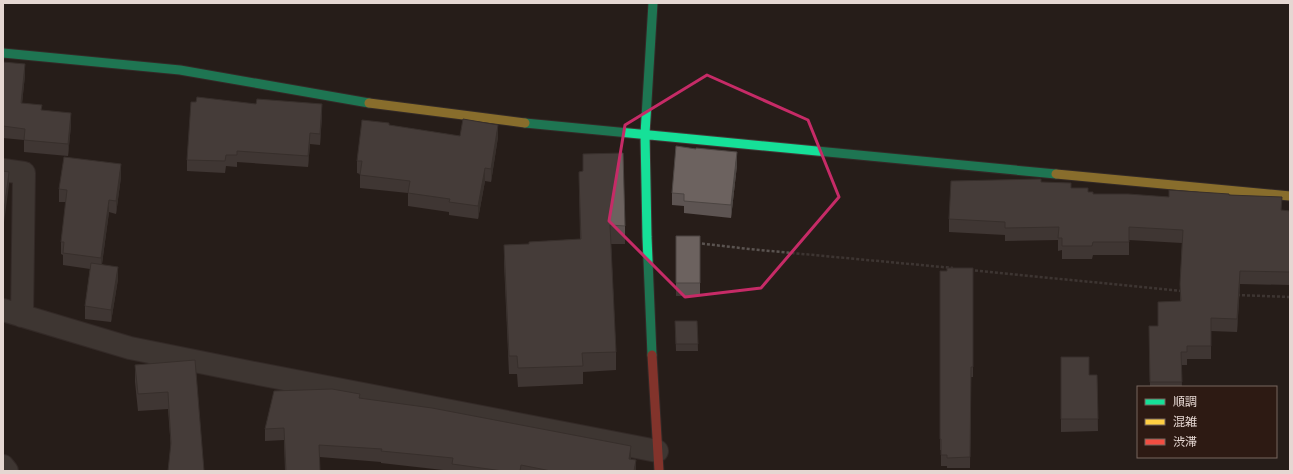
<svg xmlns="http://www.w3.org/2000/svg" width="1293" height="474" font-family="Cabin,'Noto Sans JP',sans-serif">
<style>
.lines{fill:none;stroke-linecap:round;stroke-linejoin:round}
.street-casing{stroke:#423937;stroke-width:24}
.fast-casing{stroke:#423937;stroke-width:11}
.slow-casing{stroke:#423937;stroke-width:11}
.jam-casing{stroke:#423937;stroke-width:11}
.path{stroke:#5a5350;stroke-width:2.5;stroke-dasharray:3 2;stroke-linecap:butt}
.street{stroke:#5b5450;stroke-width:22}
.fast{stroke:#16e098;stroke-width:9}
.slow{stroke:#ffcf43;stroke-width:9}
.jam{stroke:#f24e42;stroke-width:9}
.wall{fill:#5d5452}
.shaded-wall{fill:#4c4542}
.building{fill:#6c625f;stroke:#4c4542}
.marked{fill:none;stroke:#c62b67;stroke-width:3;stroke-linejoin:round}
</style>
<rect width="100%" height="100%" fill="#271d19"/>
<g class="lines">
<g class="street-casing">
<path id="street" d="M3,170L24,173L22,316
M3,310L130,348L249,372L657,451
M3,466L7,471"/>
</g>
<g class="fast-casing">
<path id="fast" d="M3,53L180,70L369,103
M525,123L1056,174
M652,355L647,237L645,134L653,3"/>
</g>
<g class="slow-casing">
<path id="slow" d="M369,103L525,123
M1056,174L1290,196"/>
</g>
<g class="jam-casing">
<path id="jam" d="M652,355L659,471"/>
</g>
<path class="path" d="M697,243L749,249L953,268
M970,270L1182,291
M1237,295L1290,297"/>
<use href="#street" class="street"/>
<use href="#fast" class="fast"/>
<use href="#slow" class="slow"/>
<use href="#jam" class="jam"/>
</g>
<path class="wall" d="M3,62L25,75L22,103L42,110L71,125L68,156L24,152V140L3,138Z
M322,115L320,145L310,144L308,167L237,162V167L226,166L225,173L187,171V160Z
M389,125L460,136L498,137L491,182L485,181L478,219L449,215V212L408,206V193L360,188V174L357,173V161Z
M696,149L737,165L731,218L684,213V206L672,205V193Z
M579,176L625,226V244H611L616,352V370L583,372V384L518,387L517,374H509L504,263V245L529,244V242L580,239Z
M121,177L116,214L109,212L102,264L118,279L111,322L85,319V306L90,269L63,265V255L61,254V242L66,202H59V189Z
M1041,182L1088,192L1093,194L1169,197L1229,195L1282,210L1290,211V285L1240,284L1237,332L1211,331V359H1187V365H1181L1182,387H1150L1149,326H1158L1180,301V284L1182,243L1129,240V255H1093L1092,259H1062V250L1058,251V240L1005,241V235L949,232V219Z
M676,236H700V296H676Z
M973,268V377H971L970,468H947V466H941V450H940V271H947Z
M675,321H697L698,351H676Z
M1061,357L1089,375H1097L1098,431L1061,432Z
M195,360L171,449L168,409L138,411L135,382V365Z
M360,398L631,459L636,471H452L381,463V462L320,457V471H285L284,440L265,441V429Z"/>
<path class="shaded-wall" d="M25,64V75L21,114V103Z
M322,104V115L320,145V134Z
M71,113V125L68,156V144Z
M498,125V137L491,182V169Z
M310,133V144L308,167V156Z
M737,152V165L731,218V205Z
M121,164V177L116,214V201Z
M485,168V181L478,219V206Z
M9,172V185L3,230V218Z
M109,200V212L101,271V258Z
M118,267V279L111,322V310Z
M1240,271V284L1237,332V319Z
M631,446V459H629Z
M636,460V471H634Z"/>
<path class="building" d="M3,62L25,64L21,103L42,105L41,110L71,113L68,144L24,140L25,129L3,126Z
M197,97L256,104L257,99L322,104L320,134L310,133L308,156L237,151V155H226L225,161L187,160L191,102H196Z
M463,119L498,125L491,169L485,168L478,206L449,202L450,199L408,193L410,181L360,175L362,161H357L362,120L389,123V125L460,136Z
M676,146L696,149V148L737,152L731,205L684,201V194L672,193Z
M623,153L625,226L610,225L616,352L582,353L583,366L518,368L517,356H509L504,245L529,244V242L581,239L579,176V172L583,171V154Z
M64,157L121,164L116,201L109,200L101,258L63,253L64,242H61L67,190L59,189Z
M3,171L9,172L3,218Z
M1041,179V182L1071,183V188H1088V192H1093V194H1128L1169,197V190L1229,194V195L1282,197L1281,210L1290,211V272L1240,271L1237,319L1211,318V346H1187V352H1181L1182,382H1150L1149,326H1158V302L1181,301L1180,284L1183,230L1129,227V242H1093L1092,246H1062V238H1058L1059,227L1005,228V222L949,219L951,181Z
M676,236H700V283H676Z
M91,263L118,267L111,310L85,306Z
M947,268H973V367H971L970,457L947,458V455H941V439H940V271H947Z
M675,321H697L698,344H676Z
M1061,357H1089V375H1097L1098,419H1061Z
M195,360L204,471H168L171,443L168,392L138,394L135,365Z
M332,389L360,394L359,398L432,408L631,446L629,459L636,460L634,471H551L521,465L520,471H503L452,464L453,458L381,451L382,449L319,445L320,471H286L284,428L265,429L274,391Z"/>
<path d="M0 0H1293V474H0ZM707,75L808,120L839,197L761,288L685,297L609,221L625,125Z" fill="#271d19" fill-opacity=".55" fill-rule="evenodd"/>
<path class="marked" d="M707,75L808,120L839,197L761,288L685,297L609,221L625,125Z"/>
<rect width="1293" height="474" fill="none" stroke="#e5d7d2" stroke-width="8"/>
<rect x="1137" y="386" width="140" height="72" fill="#2d1a13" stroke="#77665f"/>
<rect x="1145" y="399" width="20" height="6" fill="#16e098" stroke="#77665f"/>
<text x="1173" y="406" font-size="12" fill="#e5d7d2">順調</text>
<rect x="1145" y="419" width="20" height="6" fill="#ffcf43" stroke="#77665f"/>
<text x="1173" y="426" font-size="12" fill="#e5d7d2">混雑</text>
<rect x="1145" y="439" width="20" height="6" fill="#f24e42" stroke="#77665f"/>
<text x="1173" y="446" font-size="12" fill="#e5d7d2">渋滞</text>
</svg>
